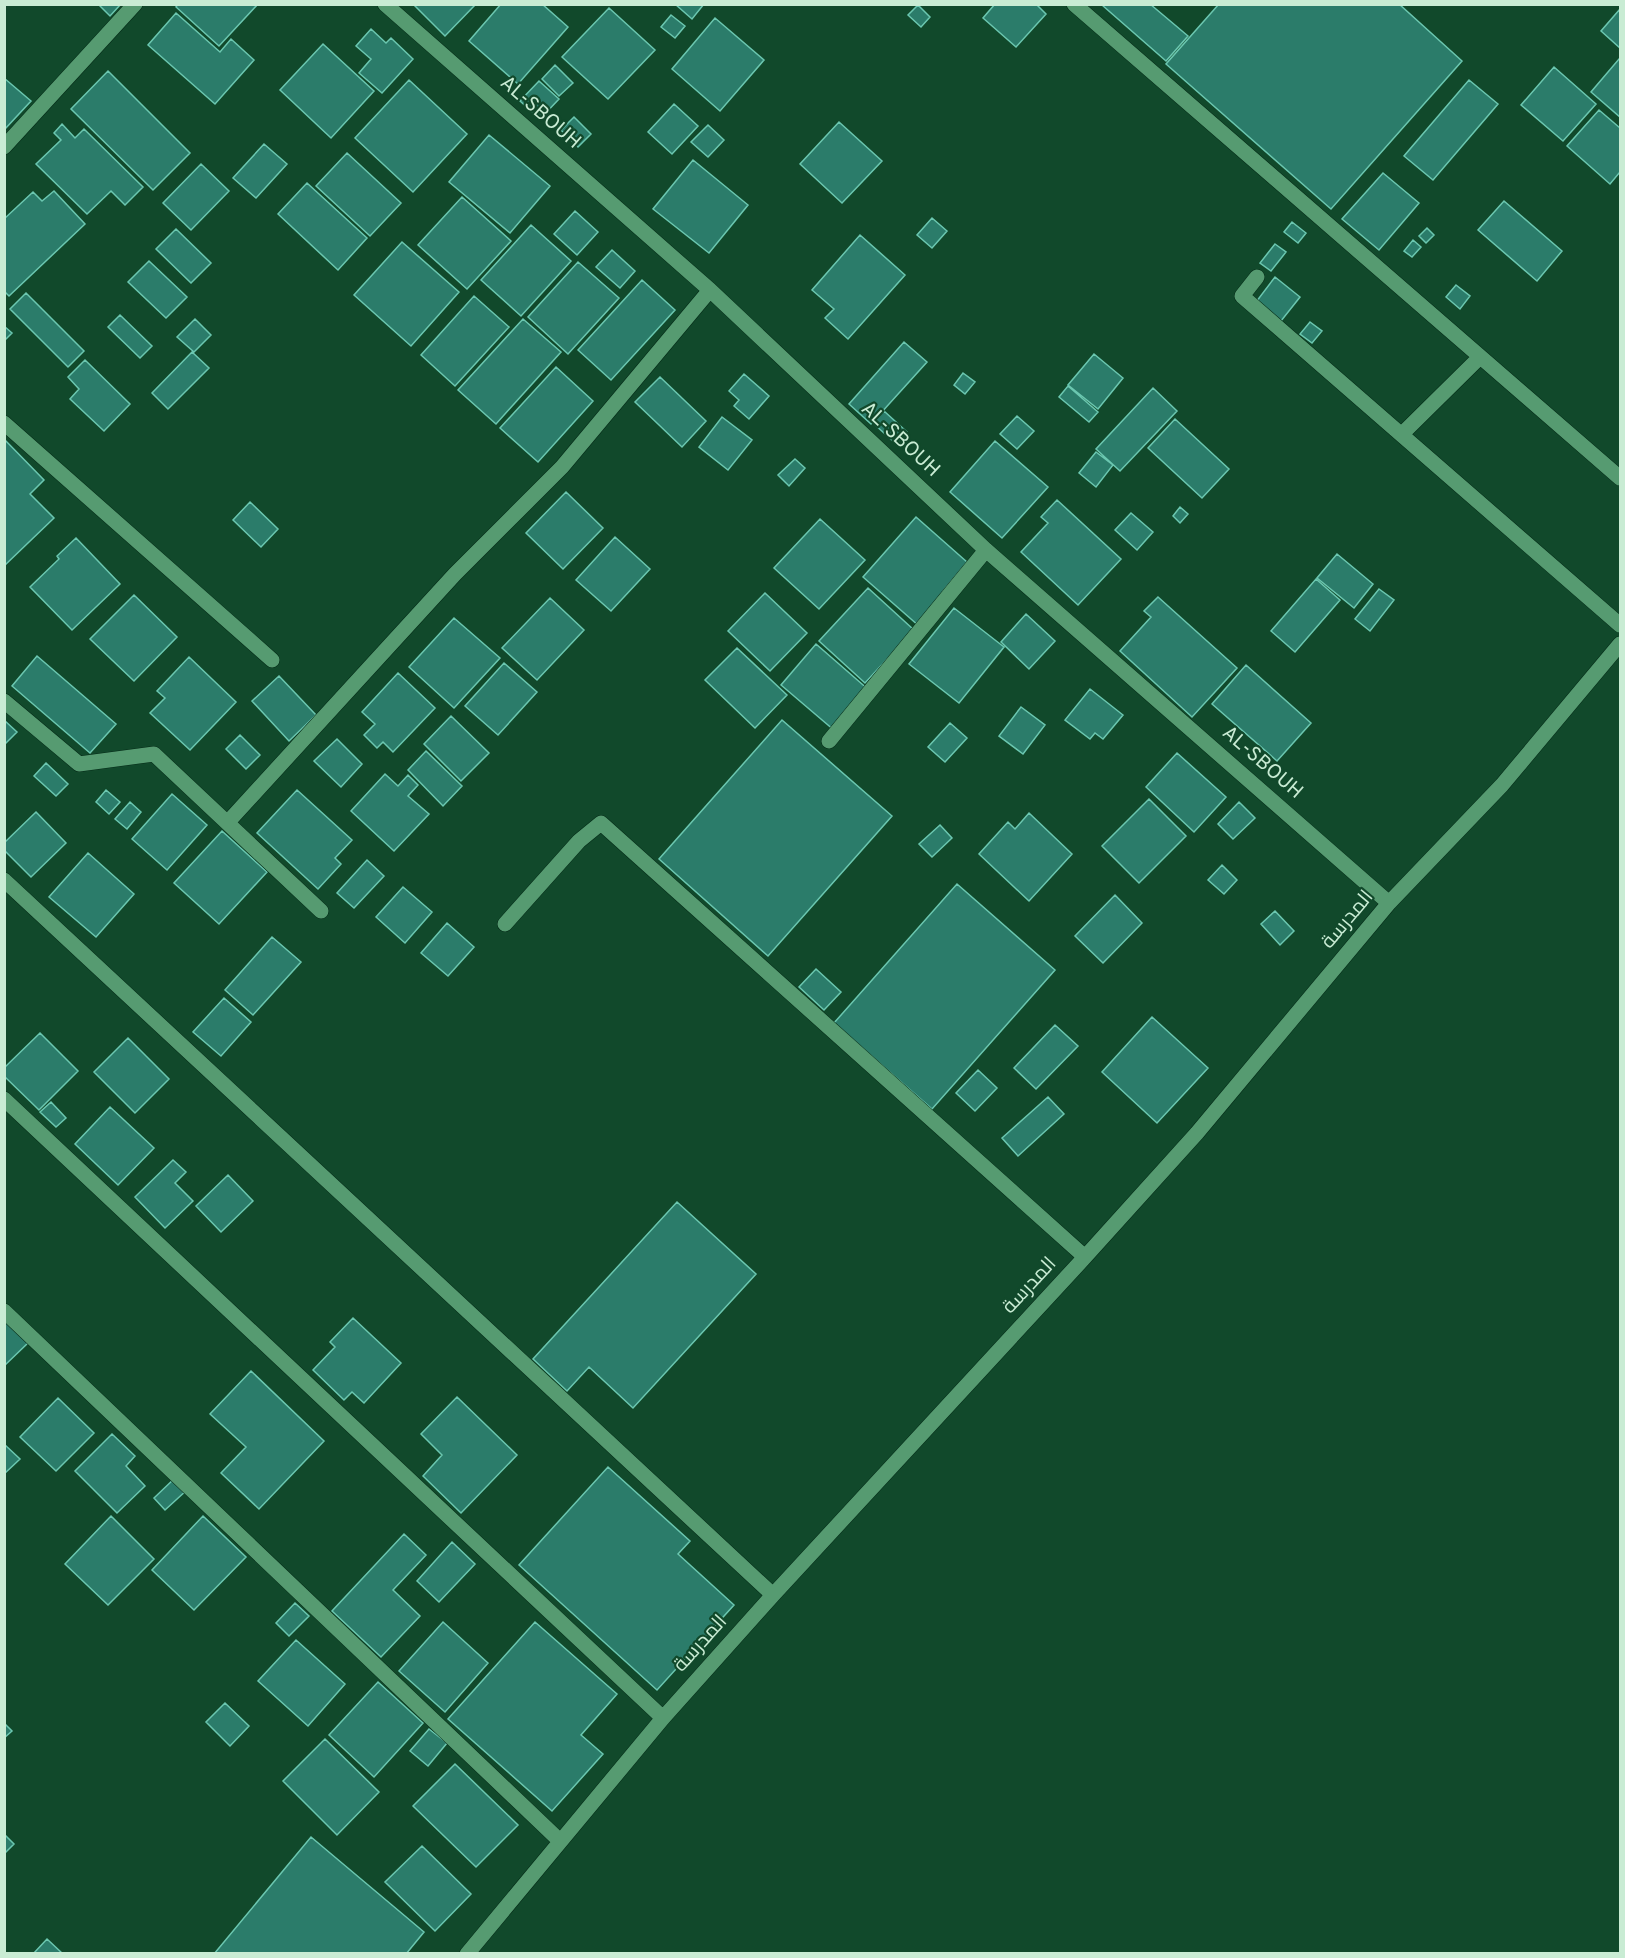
<svg xmlns="http://www.w3.org/2000/svg" width="1625" height="1958" font-family="Overpass,Cairo,sans-serif">
<style>
.building{fill:#2b7c6a;stroke:#6bc7b0;stroke-width:1.5}
.lines{fill:none;stroke-linecap:round;stroke-linejoin:round}
.minor-casing{stroke:#052c18;stroke-width:16}
.minor{stroke:#569b71;stroke-width:15}
.labels{text-anchor:middle;dominant-baseline:central;stroke-width:4.5;stroke-linejoin:round;paint-order:stroke}
.street-label{font-size:20px;fill:#c9ecd4;stroke:#11492b}
</style>
<rect width="100%" height="100%" fill="#11492b"/>
<path class="building" d="M98,4H121L110,16Z
M178,4H258L219,46L176,7Z
M413,4H476L445,36Z
M501,4H542L568,27L518,84L469,41Z
M675,4H704L692,19Z
M995,4H1036L1046,14L1016,47L983,18Z
M1150,4L1188,36L1166,61L1102,5Z
M1219,4H1399L1462,61L1331,209L1166,64Z
M918,5L930,17L921,27L908,15Z
M609,8L655,50L608,99L562,57Z
M1620,9V48L1601,31Z
M176,13L220,52L231,39L254,60L215,104L148,45Z
M671,15L685,26L675,38L661,27Z
M715,18L764,60L720,111L672,69Z
M371,29L386,43L391,38L413,59L382,93L359,73L371,59L356,46Z
M323,44L374,91L331,138L280,90Z
M1619,59L1620,60V117L1591,92Z
M555,65L573,83L559,96L542,79Z
M1554,67L1596,104L1563,141L1521,105Z
M108,71L190,153L153,190L71,109Z
M4,78L31,101L4,130Z
M409,80L467,134L413,192L355,138Z
M1469,80L1498,104L1433,180L1404,156Z
M539,81L559,99L540,119L520,101Z
M674,104L698,126L672,154L648,132Z
M1599,110L1620,128V172L1610,184L1567,146Z
M574,117L591,134L578,147L561,130Z
M839,122L882,161L842,203L800,164Z
M62,124L75,138L84,129L143,187L125,205L111,191L87,214L36,164L61,140L54,133Z
M708,125L724,140L708,157L691,142Z
M489,135L550,186L510,233L449,182Z
M264,144L287,164L256,198L233,178Z
M347,153L401,203L370,236L316,186Z
M693,160L748,205L709,253L653,209Z
M201,164L229,191L191,230L163,203Z
M1383,173L1419,203L1379,250L1342,219Z
M307,183L367,238L338,270L278,214Z
M54,191L85,224L9,296L4,291V219L33,192L42,201Z
M462,197L511,241L467,289L418,245Z
M1504,201L1562,251L1537,281L1478,230Z
M575,211L598,232L577,255L554,234Z
M932,218L947,231L932,248L917,235Z
M1292,222L1306,233L1298,243L1284,232Z
M531,225L571,261L521,316L481,280Z
M1427,228L1434,235L1426,243L1419,236Z
M176,229L211,263L191,283L156,249Z
M860,235L905,275L848,339L825,318L834,309L812,290Z
M1413,240L1421,247L1412,257L1404,251Z
M402,242L459,292L411,346L354,295Z
M1275,244L1286,252L1271,271L1260,263Z
M612,250L635,271L620,288L596,267Z
M149,261L187,297L166,318L128,282Z
M578,262L619,298L568,354L528,317Z
M1275,277L1300,297L1281,321L1256,302Z
M642,280L675,310L611,380L578,350Z
M1456,285L1470,296L1460,309L1446,297Z
M26,293L84,351L68,367L10,309Z
M474,296L509,327L455,386L421,355Z
M120,315L152,346L140,358L108,327Z
M195,319L211,335L194,352L177,337Z
M523,319L561,352L496,424L458,390Z
M1310,322L1322,331L1312,343L1300,334Z
M4,326L12,333L4,341Z
M904,342L927,362L871,424L849,404Z
M192,352L209,368L168,409L152,393Z
M1094,354L1123,378L1098,409L1068,385Z
M85,360L130,404L104,431L70,399L79,389L68,377Z
M556,367L593,401L538,462L500,428Z
M963,373L975,382L965,394L954,385Z
M744,374L769,396L749,419L734,406L739,400L729,391Z
M660,377L706,421L682,447L635,402Z
M1068,386L1098,412L1089,422L1059,397Z
M1153,388L1177,411L1120,471L1096,449Z
M884,411L907,432L896,444L873,423Z
M1017,416L1034,431L1017,449L1000,434Z
M722,417L752,440L728,470L699,447Z
M1175,419L1229,469L1202,498L1148,448Z
M4,439L44,480L30,494L54,518L4,566Z
M995,441L1048,487L1002,538L950,492Z
M1096,452L1113,465L1096,487L1079,473Z
M795,459L805,468L789,486L778,475Z
M566,492L603,528L563,569L526,533Z
M1057,500L1121,559L1078,605L1021,552L1048,523L1041,517Z
M250,502L278,529L261,547L233,520Z
M1180,507L1188,514L1180,523L1173,516Z
M1131,513L1153,532L1137,550L1115,530Z
M916,517L967,562L943,591L947,595L919,626L863,577Z
M820,519L865,560L819,609L774,568Z
M615,537L650,569L611,611L576,580Z
M76,538L120,584L72,630L30,587L59,559L57,556Z
M1337,554L1373,584L1354,608L1317,578Z
M1316,579L1340,600L1295,652L1271,631Z
M868,588L914,630L865,683L819,641Z
M1379,589L1394,600L1370,631L1355,619Z
M765,593L807,633L770,671L728,631Z
M134,595L177,637L134,681L90,639Z
M1158,597L1237,668L1192,717L1120,651L1151,617L1144,611Z
M550,598L584,630L537,680L502,648Z
M954,608L1004,647L959,703L909,664Z
M1026,614L1055,641L1029,669L1001,642Z
M454,618L500,658L454,708L409,667Z
M816,644L870,691L835,731L781,685Z
M737,648L787,695L755,728L705,680Z
M37,656L116,724L90,753L12,686Z
M189,657L236,702L190,750L150,713L165,698L157,691Z
M504,663L537,692L498,735L465,706Z
M1246,665L1311,723L1277,761L1212,704Z
M398,673L435,708L393,752L383,742L377,748L364,735L375,724L362,712Z
M279,676L316,715L289,741L252,701Z
M1090,689L1123,715L1103,739L1095,733L1090,739L1065,720Z
M1021,707L1045,725L1023,754L999,736Z
M451,716L489,753L461,781L424,744Z
M4,720L17,732L4,745Z
M782,720L892,816L768,956L659,859Z
M950,723L967,738L945,762L928,747Z
M240,735L260,755L246,769L226,749Z
M337,739L362,764L341,787L314,761Z
M426,751L462,786L443,806L408,770Z
M1177,753L1226,797L1194,832L1146,787Z
M46,763L68,784L56,796L34,776Z
M385,774L398,786L408,775L418,785L408,796L429,814L394,851L351,811Z
M106,790L120,802L109,814L96,802Z
M297,790L352,840L335,858L341,864L318,889L257,833Z
M172,794L207,825L167,870L132,839Z
M1149,799L1186,836L1139,883L1102,846Z
M130,802L141,812L127,829L115,819Z
M1239,802L1255,818L1233,839L1218,824Z
M36,812L66,843L31,877L4,850V843Z
M1029,813L1072,854L1029,901L979,854L1008,822L1015,829Z
M940,825L952,838L932,857L919,844Z
M222,831L267,872L219,924L174,883Z
M88,853L134,894L96,937L49,897Z
M367,860L384,876L354,908L337,893Z
M1222,865L1237,880L1224,894L1208,880Z
M957,884L1055,970L932,1109L834,1023Z
M403,887L432,912L405,943L376,917Z
M1115,895L1142,923L1103,963L1075,936Z
M1275,911L1294,931L1280,945L1261,924Z
M447,923L474,947L448,976L421,953Z
M272,937L301,962L253,1015L225,990Z
M816,969L841,992L824,1010L799,987Z
M224,998L251,1022L221,1056L193,1032Z
M1152,1017L1208,1068L1157,1123L1102,1072Z
M1055,1025L1078,1046L1036,1089L1014,1068Z
M40,1033L78,1071L39,1110L4,1076V1068Z
M128,1038L169,1079L135,1113L94,1072Z
M978,1070L997,1088L975,1111L956,1093Z
M1048,1097L1064,1114L1018,1156L1002,1138Z
M51,1102L66,1118L56,1127L40,1112Z
M110,1107L154,1148L118,1185L75,1144Z
M173,1160L186,1172L175,1183L193,1201L165,1228L135,1197Z
M228,1175L253,1201L221,1232L196,1206Z
M677,1202L756,1274L633,1408L589,1367L567,1391L533,1359Z
M4,1318L29,1342L4,1366Z
M353,1318L401,1363L364,1403L352,1392L344,1400L313,1370L335,1347L330,1342Z
M251,1371L324,1441L259,1509L221,1473L246,1447L210,1414Z
M457,1397L517,1455L461,1513L423,1476L442,1455L421,1434Z
M58,1398L94,1433L56,1471L20,1437Z
M112,1434L135,1456L126,1466L145,1486L117,1513L75,1471Z
M4,1444L20,1459L4,1474Z
M608,1467L690,1541L678,1554L734,1605L657,1690L519,1565Z
M176,1477L188,1489L165,1510L154,1498Z
M111,1516L154,1559L108,1605L65,1564Z
M203,1516L246,1557L194,1610L152,1570Z
M404,1534L426,1555L393,1590L420,1616L381,1657L332,1611Z
M452,1542L475,1564L439,1602L417,1581Z
M295,1603L309,1616L289,1636L276,1623Z
M443,1622L488,1663L445,1712L399,1671Z
M535,1622L617,1694L581,1735L603,1754L552,1811L448,1719Z
M296,1640L345,1684L308,1726L258,1681Z
M378,1682L423,1723L374,1777L329,1735Z
M225,1703L249,1726L230,1746L206,1722Z
M4,1723L12,1731L4,1738Z
M429,1729L447,1743L428,1766L410,1751Z
M325,1739L379,1792L337,1835L283,1781Z
M455,1764L518,1825L476,1867L413,1806Z
M4,1834L14,1844L4,1854Z
M311,1837L424,1932L406,1954H214Z
M422,1846L471,1894L435,1931L385,1882Z
M47,1939L63,1954H33Z"/>
<g class="lines">
<g class="minor-casing">
<path id="minor" d="M385,4L710,290L986,550L1389,903
M1074,4L1620,478
M4,147L135,4
M1257,277L1242,296L1620,625
M4,423L272,660
M1402,434L1480,357
M4,701L79,764L154,754L321,911
M829,741L986,550
M228,822L455,574L562,467L710,290
M4,880L773,1595
M505,924L579,841L601,823L1085,1257
M4,1099L663,1718
M4,1311L560,1841
M467,1954L663,1718L773,1595L1085,1257L1197,1133L1389,903L1502,785L1620,644"/>
</g>
<use href="#minor" class="minor"/>
</g>
<g class="labels">
<g class="street-label">
<text transform="translate(540 113) rotate(41)">AL-SBOUH</text>
<text transform="translate(900 440) rotate(43)">AL-SBOUH</text>
<text transform="translate(1262 763) rotate(41)">AL-SBOUH</text>
<text transform="translate(1348 920) rotate(-50)">المدرسة</text>
<text transform="translate(1030 1286) rotate(-47)">المدرسة</text>
<text transform="translate(701 1644) rotate(-48)">المدرسة</text>
</g>
</g>
<rect width="1625" height="1958" fill="none" stroke="#c9ecd4" stroke-width="12"/>
</svg>
